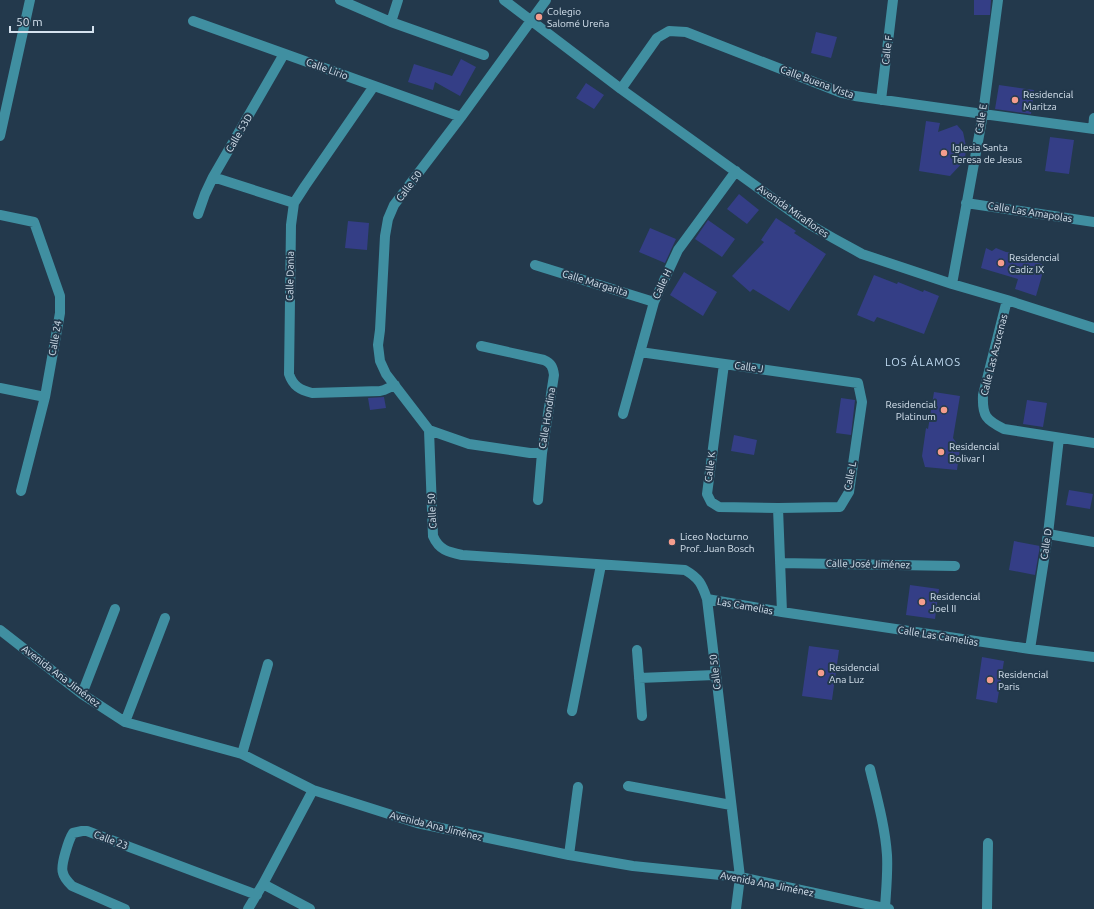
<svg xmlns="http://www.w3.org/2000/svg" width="1094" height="909" font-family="Ubuntu,sans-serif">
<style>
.building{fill:#343e86}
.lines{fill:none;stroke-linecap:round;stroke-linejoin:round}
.minor{stroke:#408fa1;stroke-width:10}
.poi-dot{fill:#f49d8d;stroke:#23394c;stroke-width:1.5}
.labels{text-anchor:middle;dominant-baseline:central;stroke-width:4;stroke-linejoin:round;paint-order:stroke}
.poi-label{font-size:10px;fill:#d5e2ee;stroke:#23394c;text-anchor:start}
.street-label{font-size:10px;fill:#d5e2ee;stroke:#23394c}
.neighbourhood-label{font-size:11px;letter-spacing:1px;fill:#c3def5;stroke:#23394c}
</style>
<rect width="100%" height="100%" fill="#23394c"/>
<path class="building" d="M974,0H991L990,15H974Z
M816,32L837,37L831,58L811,53Z
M461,59L476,67L460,96L435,82L433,90L408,82L414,64L452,76Z
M586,83L604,95L594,109L576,98Z
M999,85L1034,90L1031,114L995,109Z
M926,121L940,123L938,132L957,125L963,132L966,146L965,160L950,176L919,171Z
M1050,137L1074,140L1069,174L1045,171Z
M739,194L759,210L747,224L727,209Z
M776,218L796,231L794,233L826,254L789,311L753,289L750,292L732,276L764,242L761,240Z
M708,220L735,239L722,257L695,239Z
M348,221L369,223L367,250L345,248Z
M650,228L676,239L665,263L639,252Z
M986,248L992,251L996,248L1006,252L1014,253V256L1045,265L1036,296L1015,289L1018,279L981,268Z
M684,272L717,292L703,316L670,295Z
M874,275L897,284L898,282L923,292L924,290L939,296L924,334L877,317L874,322L857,315Z
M934,392L960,396L953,438L960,448L957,470L925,467L922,456L926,428L928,429Z
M384,397L386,408L370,410L368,398Z
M841,398L855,400L851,435L836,433Z
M1027,400L1047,403L1043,427L1023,424Z
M734,435L757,440L754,455L731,451Z
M1069,490L1093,494L1090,509L1066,505Z
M1014,541L1040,546L1035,575L1009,570Z
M910,585L939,589L935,619L906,615Z
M809,646L839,650L832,700L802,696Z
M982,657L1004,661L997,703L976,699Z"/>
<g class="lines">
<path class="minor" d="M340,0L391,22L484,55
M504,0L621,89L807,223L833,238L862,254L952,284L1007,300L1094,328
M546,0L461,117L394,205L388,219L385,236L380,330L378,345L380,361L386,374L429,430L433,536C439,550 448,552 462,555L685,570C699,578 702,584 707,599L740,877L736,909
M193,21L461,117
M391,22L398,0
M374,86L305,186L294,203L291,225L289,374C293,386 300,390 312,393L380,391L384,390L395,385
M621,89L657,38L669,31L686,32L842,93L855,96L983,114L1094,129
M881,100L893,0
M1093,129L1094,118
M0,136L30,0
M213,177L294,203
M966,203L1094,222
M198,214L205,194L213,177L284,54
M0,215L34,222L60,296V313L45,397L21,491
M535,265L654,302
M952,284L983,114L998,0
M1007,300L983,395C982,416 986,420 1004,429L1094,443
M640,352L858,383L862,402L849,492L840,507L778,508L719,507L711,502L707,494L724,364
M0,388L45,397
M623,414L654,302L678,250L736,171
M429,430L469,444L530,453H542L554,375C553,367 551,363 544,360L481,346
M538,500L542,453
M778,508L782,612
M1048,534L1094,542
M780,563L955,566
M707,599L782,612L1030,649L1094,657
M0,630L82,694L125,722L242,754L313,790L417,823L569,855L633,866L740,877L889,909
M1030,649L1048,534L1059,438
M637,650L642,716
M639,678L715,675
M82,694L115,609
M572,711L601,565
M125,722L165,618
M242,754L268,664
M870,769C877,798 885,826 887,855C888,872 886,891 885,908
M628,786L731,805
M569,855L578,787
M263,884L310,909
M125,909L72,886C68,882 64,878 63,873C60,866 69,839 73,833L82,831H87L257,895
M248,909L263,884L313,790
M987,909L988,843"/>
</g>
<g class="poi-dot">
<circle cx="539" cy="17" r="4"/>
<circle cx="1015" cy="100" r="4"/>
<circle cx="944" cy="153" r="4"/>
<circle cx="1001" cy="263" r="4"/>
<circle cx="944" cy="410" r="4"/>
<circle cx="941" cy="452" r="4"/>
<circle cx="672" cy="542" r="4"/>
<circle cx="922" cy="602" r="4"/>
<circle cx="821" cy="673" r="4"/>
<circle cx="990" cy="680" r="4"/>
</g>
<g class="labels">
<g class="poi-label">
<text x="547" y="11">Colegio<tspan x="547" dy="12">Salomé Ureña</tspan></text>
<text x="1023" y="94">Residencial<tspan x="1023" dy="12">Maritza</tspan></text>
<text x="952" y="147">Iglesia Santa<tspan x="952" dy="12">Teresa de Jesus</tspan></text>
<text x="1009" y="257">Residencial<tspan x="1009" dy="12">Cadiz IX</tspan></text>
<text x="936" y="404" text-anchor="end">Residencial<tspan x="936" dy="12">Platinum</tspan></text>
<text x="949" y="446">Residencial<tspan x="949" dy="12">Bolivar I</tspan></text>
<text x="680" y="536">Liceo Nocturno<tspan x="680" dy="12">Prof. Juan Bosch</tspan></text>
<text x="930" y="596">Residencial<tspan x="930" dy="12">Joel II</tspan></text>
<text x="829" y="667">Residencial<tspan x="829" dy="12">Ana Luz</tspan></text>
<text x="998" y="674">Residencial<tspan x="998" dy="12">Paris</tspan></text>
</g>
<g class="street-label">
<text transform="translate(887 50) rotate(-83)">Calle F</text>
<text transform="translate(327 69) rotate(20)">Calle Lirio</text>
<text transform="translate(817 82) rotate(20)">Calle Buena Vista</text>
<text transform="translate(981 119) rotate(-81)">Calle E</text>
<text transform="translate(239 133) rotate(-60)">Calle 53D</text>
<text transform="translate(409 186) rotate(-53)">Calle 50</text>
<text transform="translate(793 211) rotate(35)">Avenida Miraflores</text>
<text transform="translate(1030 212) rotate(9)">Calle Las Amapolas</text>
<text transform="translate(290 276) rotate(-89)">Calle Dania</text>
<text transform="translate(595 283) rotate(17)">Calle Margarita</text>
<text transform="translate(662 284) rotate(-65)">Calle H</text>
<text transform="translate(55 338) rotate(-80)">Calle 24</text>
<text transform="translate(994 355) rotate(-76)">Calle Las Azucenas</text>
<text transform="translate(749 367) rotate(8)">Calle J</text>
<text transform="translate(547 418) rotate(-81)">Calle Hondina</text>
<text transform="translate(710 467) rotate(-83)">Calle K</text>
<text transform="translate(850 476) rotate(-79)">Calle L</text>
<text transform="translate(432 511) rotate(-93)">Calle 50</text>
<text transform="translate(1046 544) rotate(-82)">Calle D</text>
<text transform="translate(868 564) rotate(1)">Calle José Jiménez</text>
<text transform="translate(745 606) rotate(10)">Las Camelias</text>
<text transform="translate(938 636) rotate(9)">Calle Las Camelias</text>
<text transform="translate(715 672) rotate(-97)">Calle 50</text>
<text transform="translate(61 676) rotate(37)">Avenida Ana Jiménez</text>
<text transform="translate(436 826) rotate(14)">Avenida Ana Jiménez</text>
<text transform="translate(111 840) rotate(21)">Calle 23</text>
<text transform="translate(767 884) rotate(11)">Avenida Ana Jiménez</text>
</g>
<g class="neighbourhood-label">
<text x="923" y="362">LOS ÁLAMOS</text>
</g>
</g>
<path d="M10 26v6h83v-6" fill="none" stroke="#d5e2ee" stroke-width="2"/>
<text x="16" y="26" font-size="12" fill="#d5e2ee" stroke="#23394c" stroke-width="3" paint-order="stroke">50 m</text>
</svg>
